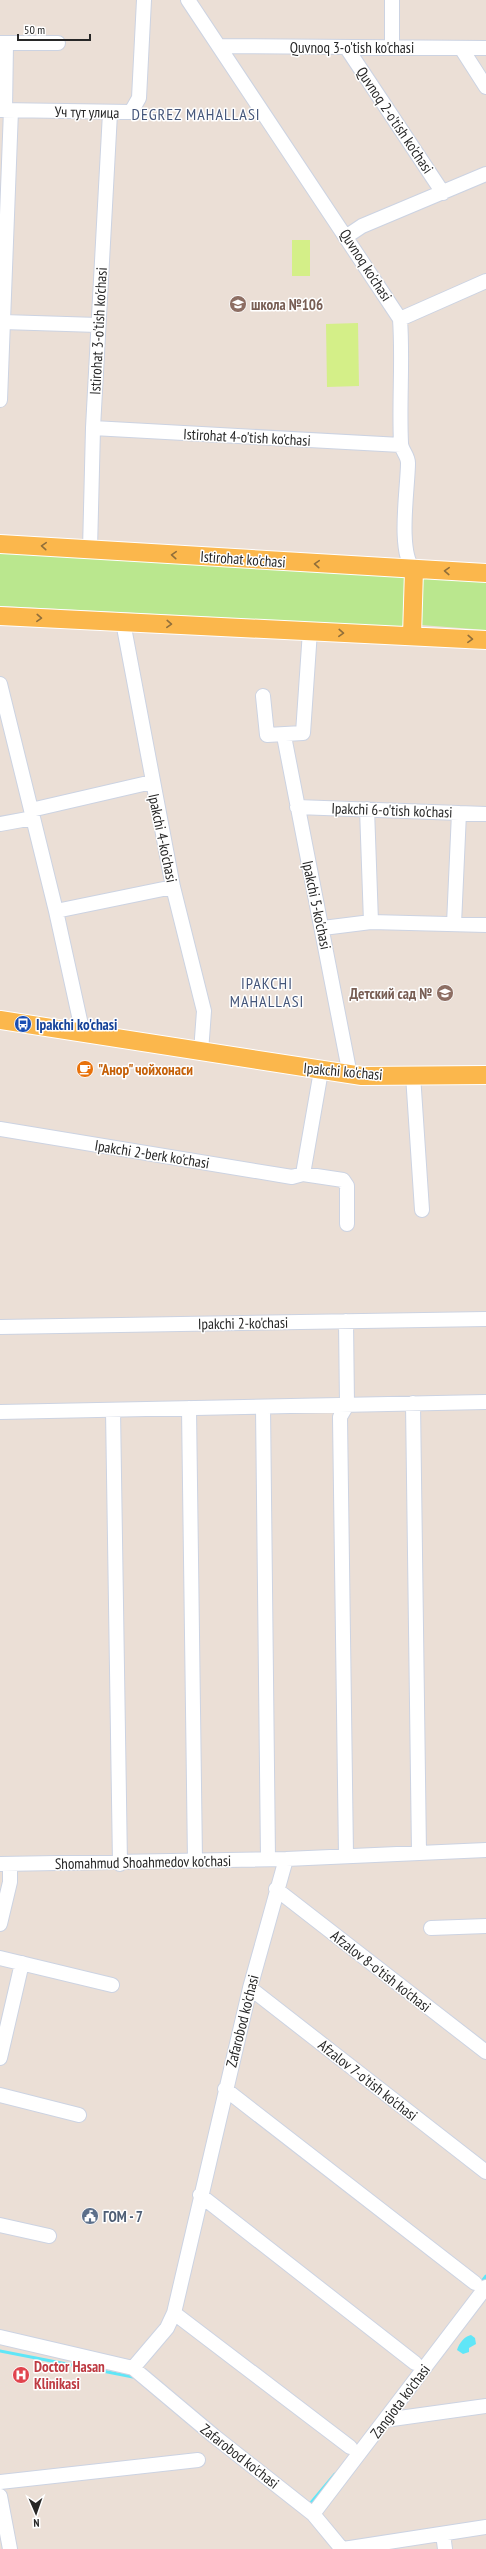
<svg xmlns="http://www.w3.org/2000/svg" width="486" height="2549" font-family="'PT Sans Narrow',sans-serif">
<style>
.green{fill:#bae78e}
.pitch{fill:#d4ef88}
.water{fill:#60e6f7}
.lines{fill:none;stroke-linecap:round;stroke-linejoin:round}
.stream{stroke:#60e6f7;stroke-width:3}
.minor-casing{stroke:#ccd3e2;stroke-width:16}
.major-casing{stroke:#fff;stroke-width:20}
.minor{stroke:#fff;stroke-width:14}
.major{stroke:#fbb74c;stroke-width:18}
.oneway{stroke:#916f3a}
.labels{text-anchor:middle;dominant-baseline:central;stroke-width:3;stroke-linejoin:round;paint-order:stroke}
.street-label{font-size:15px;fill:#272727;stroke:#fff}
.education-label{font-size:15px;font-weight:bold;fill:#785e54;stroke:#fff;text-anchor:start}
.transit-label{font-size:15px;font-weight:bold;fill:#164399;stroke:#fff;text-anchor:start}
.food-label{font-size:15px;font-weight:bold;fill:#c56008;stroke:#fff;text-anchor:start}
.service-label{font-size:15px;font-weight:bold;fill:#4e5e75;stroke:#fff;text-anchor:start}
.health-label{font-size:15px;font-weight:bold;fill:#be3a42;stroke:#fff;text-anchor:start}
.neighbourhood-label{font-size:16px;letter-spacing:1px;fill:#45567a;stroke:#fff}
</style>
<rect width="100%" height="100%" fill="#ebdfd6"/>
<path class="green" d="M0,550L405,576L404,627L0,606Z
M421,578L486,579V630L421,625Z"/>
<path class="pitch" d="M292,240H310V276H292Z
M358,323L359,386L327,387L326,324Z"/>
<path class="water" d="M471,2335L475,2338L476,2344L469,2348V2352L463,2354L457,2350C459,2343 465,2336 471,2335Z"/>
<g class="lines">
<path class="stream" d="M480,2284L486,2276
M0,2351L133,2377
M309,2505L335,2474"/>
<g class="minor-casing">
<path id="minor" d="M188,0L400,319C403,360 399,402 401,443C401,450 408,455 408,463C408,487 397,552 414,570
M0,43H58
M219,46L486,48
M346,47L443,193
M392,47V0
M461,48L486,87
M0,110L131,112L139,98L144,0
M5,110L6,43
M347,236L362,226L486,174
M400,319L486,281
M3,322L98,325
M0,400L11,110
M93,428L401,445
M90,550L93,428L110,113
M123,622L173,887L204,1011L201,1052
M0,684L56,911L83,1034
M263,696L267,735L303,733L310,631
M284,736L350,1075
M297,807L486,814
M367,809L371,922
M31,810L152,782
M0,824L33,818
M56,911L173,887
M454,924L459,813
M323,928L371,922L486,925
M413,1075L422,1210
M0,1129L292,1177L303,1174L343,1180L347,1186V1224
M303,1174L321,1071
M346,1321L347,1405L340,1417L346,1856
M0,1327L486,1319
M413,1403L419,1853
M263,1407L268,1859
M189,1408L195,1861
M113,1410L120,1864
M0,1412L486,1402
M0,1864L286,1859L486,1850
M276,1889L486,2052
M0,1924L10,1882V1864
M431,1928L486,1926
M0,1958L112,1985
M250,1988L486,2172
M0,2058L22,1963
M225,2089L475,2283
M0,2095L79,2115
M200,2195L415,2363
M0,2225L49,2236
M174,2313L350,2447
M0,2337L133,2368L214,2436L313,2514L342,2549
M133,2368L167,2328L174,2313L250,1988L286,1859
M385,2420L486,2406
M0,2482L198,2460
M0,2496L10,2549
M313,2514L486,2287
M443,2534L445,2549
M343,2549L486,2527"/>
</g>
<g class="major-casing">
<path id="major" d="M0,544L486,573
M0,616L486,640
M412,636L414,570
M0,1020L362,1076L486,1075"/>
</g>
<use href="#minor" class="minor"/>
<use href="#major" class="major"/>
</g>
<defs><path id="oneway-chevron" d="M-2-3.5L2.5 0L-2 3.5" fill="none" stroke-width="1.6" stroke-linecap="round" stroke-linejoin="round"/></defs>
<g class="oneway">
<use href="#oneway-chevron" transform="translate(44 546) rotate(-176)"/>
<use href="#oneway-chevron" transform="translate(174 555) rotate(-176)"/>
<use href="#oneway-chevron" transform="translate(317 564) rotate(-176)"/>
<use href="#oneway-chevron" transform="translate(447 571) rotate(-177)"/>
<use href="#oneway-chevron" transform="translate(39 618) rotate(3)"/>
<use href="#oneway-chevron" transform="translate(169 624) rotate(3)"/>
<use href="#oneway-chevron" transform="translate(341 633) rotate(3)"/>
<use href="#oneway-chevron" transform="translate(470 639) rotate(3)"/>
</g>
<defs>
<g id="school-disc" transform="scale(0.9)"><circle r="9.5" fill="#8d6e63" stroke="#fff"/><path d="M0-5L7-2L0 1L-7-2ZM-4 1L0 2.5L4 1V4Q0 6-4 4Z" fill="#fff"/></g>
<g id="bus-disc" transform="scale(0.9)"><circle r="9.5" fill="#1a4fb4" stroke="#fff"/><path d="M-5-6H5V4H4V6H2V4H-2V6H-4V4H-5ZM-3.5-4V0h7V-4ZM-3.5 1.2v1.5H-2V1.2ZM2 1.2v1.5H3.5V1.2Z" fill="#fff"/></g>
<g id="cafe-disc" transform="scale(0.9)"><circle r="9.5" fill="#e8710a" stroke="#fff"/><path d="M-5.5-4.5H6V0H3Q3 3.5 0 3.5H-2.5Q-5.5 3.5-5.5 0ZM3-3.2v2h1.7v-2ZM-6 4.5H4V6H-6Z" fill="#fff"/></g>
<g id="civic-disc" transform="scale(0.9)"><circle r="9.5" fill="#5c6f8a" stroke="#fff"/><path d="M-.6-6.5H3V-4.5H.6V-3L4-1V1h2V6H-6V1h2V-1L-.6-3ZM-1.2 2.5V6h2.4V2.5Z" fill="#fff"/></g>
<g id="hospital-disc" transform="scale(0.9)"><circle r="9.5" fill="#e0444e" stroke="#fff"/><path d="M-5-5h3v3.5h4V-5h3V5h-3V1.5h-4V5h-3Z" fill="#fff"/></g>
</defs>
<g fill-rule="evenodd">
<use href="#school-disc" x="238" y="304"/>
<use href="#school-disc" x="445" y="993"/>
<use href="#bus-disc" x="23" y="1024"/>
<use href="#cafe-disc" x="85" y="1069"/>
<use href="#civic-disc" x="90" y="2216"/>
<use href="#hospital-disc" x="21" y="2375"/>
</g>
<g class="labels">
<g class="street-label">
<text x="352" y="47">Quvnoq 3-o'tish ko'chasi</text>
<text transform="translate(87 112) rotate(1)">Уч тут улица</text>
<text transform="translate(395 120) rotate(56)">Quvnoq 2-o'tish ko'chasi</text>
<text transform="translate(366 265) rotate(57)">Quvnoq ko'chasi</text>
<text transform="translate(98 331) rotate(-87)">Istirohat 3-o'tish ko'chasi</text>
<text transform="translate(247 437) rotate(3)">Istirohat 4-o'tish ko'chasi</text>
<text transform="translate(243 559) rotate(4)">Istirohat ko'chasi</text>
<text transform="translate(392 810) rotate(2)">Ipakchi 6-o'tish ko'chasi</text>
<text transform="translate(163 838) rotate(78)">Ipakchi 4-ko'chasi</text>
<text transform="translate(317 905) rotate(78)">Ipakchi 5-ko'chasi</text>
<text transform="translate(343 1071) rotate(5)">Ipakchi ko'chasi</text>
<text transform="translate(152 1154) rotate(9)">Ipakchi 2-berk ko'chasi</text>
<text transform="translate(243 1323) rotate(-1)">Ipakchi 2-ko'chasi</text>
<text transform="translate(143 1862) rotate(-1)">Shomahmud Shoahmedov ko'chasi</text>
<text transform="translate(381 1971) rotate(38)">Afzalov 8-o'tish ko'chasi</text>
<text transform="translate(242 2021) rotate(-76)">Zafarobod ko'chasi</text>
<text transform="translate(368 2080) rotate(38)">Afzalov 7-o'tish ko'chasi</text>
<text transform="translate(400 2401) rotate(-53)">Zangiota ko'chasi</text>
<text transform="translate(240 2456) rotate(38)">Zafarobod ko'chasi</text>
</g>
<g class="education-label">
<text x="251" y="304">школа №106</text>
<text x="432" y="993" text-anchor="end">Детский сад №</text>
</g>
<g class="transit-label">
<text x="36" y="1024">Ipakchi ko'chasi</text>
</g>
<g class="food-label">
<text x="98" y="1069">"Анор" чойхонаси</text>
</g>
<g class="service-label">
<text x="103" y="2216">ГОМ - 7</text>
</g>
<g class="health-label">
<text x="34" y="2366">Doctor Hasan<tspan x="34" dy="17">Klinikasi</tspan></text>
</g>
<g class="neighbourhood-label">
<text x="196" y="114">DEGREZ MAHALLASI</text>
<text x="267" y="983">IPAKCHI<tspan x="267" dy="18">MAHALLASI</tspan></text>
</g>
</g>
<g transform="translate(36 2513) rotate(178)" stroke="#ffffff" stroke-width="3" paint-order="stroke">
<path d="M0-3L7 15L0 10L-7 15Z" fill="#272727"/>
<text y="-6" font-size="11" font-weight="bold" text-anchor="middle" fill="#272727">N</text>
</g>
<path d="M18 34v6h72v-6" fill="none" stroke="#272727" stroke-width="2"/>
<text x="24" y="34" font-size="12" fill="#272727" stroke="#ffffff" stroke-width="3" paint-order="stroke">50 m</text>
</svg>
